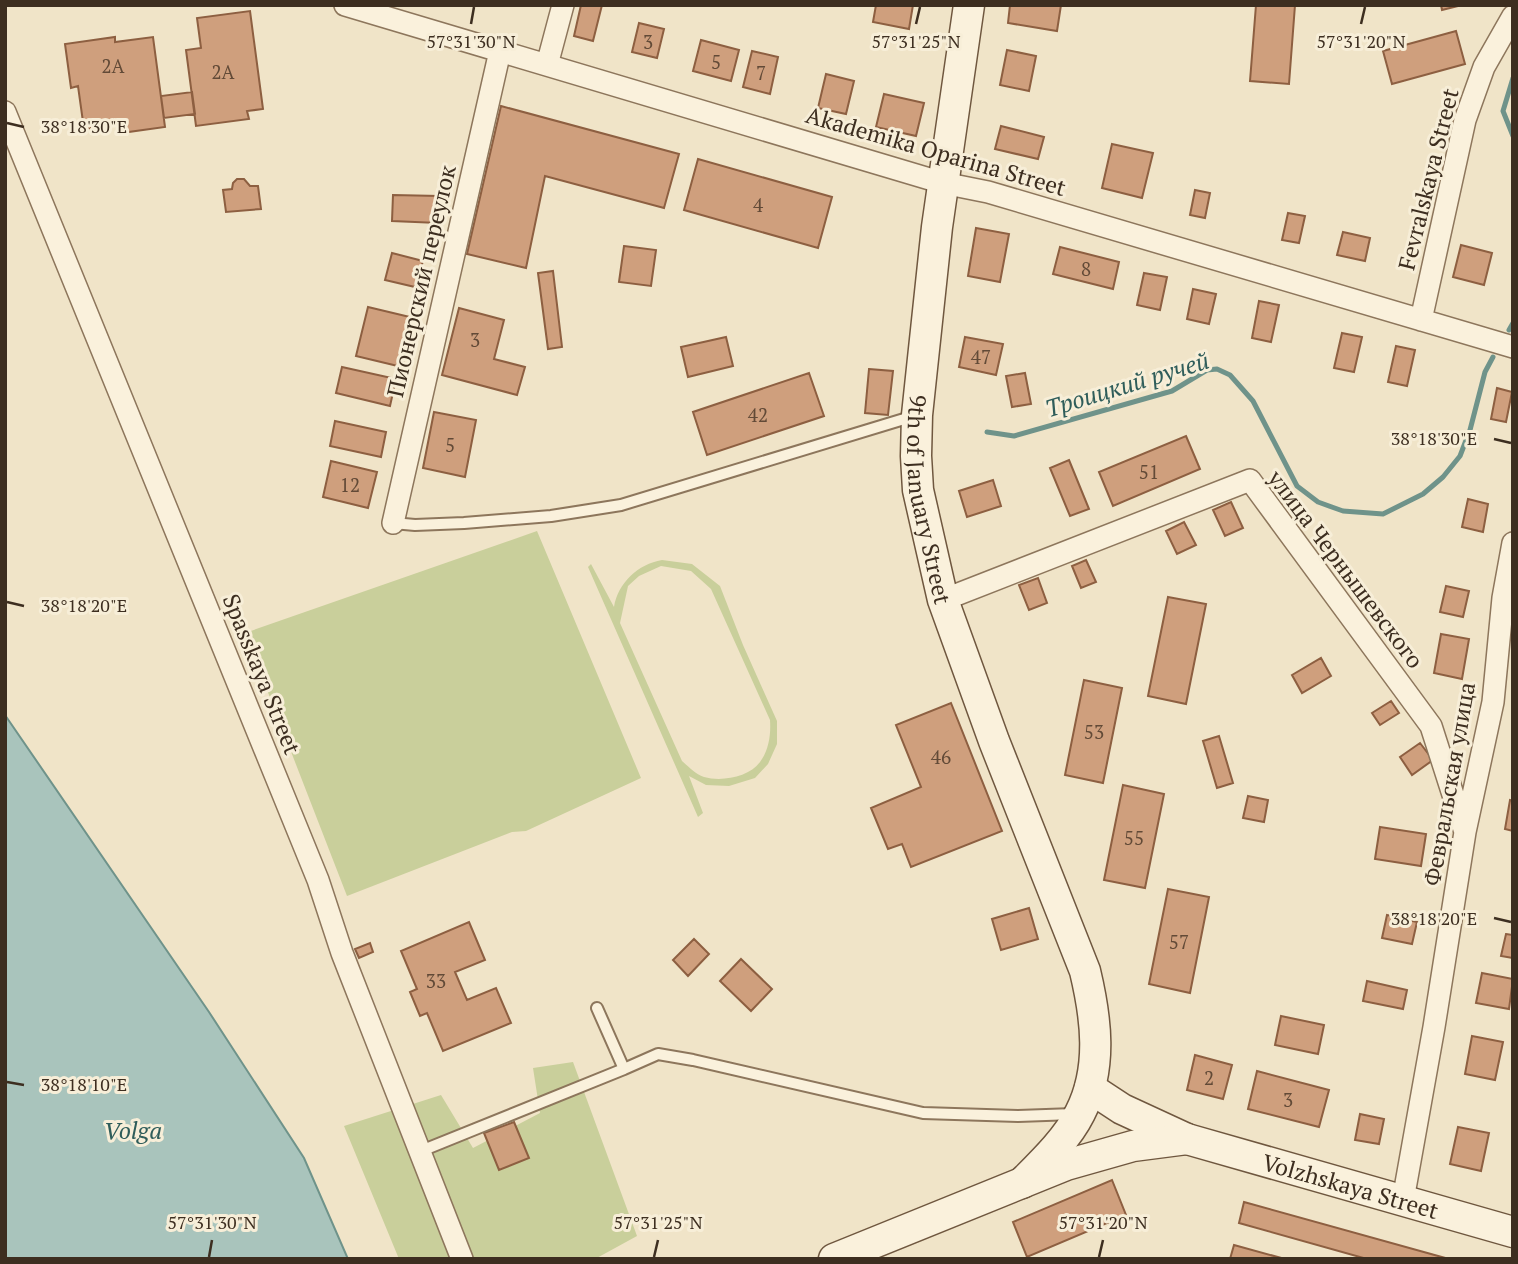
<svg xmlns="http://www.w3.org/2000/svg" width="1518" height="1264" font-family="'PT Serif',serif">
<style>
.green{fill:#c9cf9b;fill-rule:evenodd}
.water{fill:#a9c4bc;stroke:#6f938a;stroke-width:2}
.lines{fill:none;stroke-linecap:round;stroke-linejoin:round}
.stream{stroke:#6f938a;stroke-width:5}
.building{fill:#cf9f7d;stroke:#8d5f41;stroke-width:2}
.lane-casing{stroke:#8d765c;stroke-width:14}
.street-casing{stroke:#8d765c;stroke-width:24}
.secondary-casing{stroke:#6f573f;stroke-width:33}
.lane{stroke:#faf1dc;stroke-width:10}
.street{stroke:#faf1dc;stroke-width:21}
.secondary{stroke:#faf1dc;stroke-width:30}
.ticks{fill:none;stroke:#3d2e20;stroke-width:2.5}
.labels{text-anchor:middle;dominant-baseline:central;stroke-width:6;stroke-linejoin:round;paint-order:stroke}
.number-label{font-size:19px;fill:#624a37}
.street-label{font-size:23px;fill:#3d2e20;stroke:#f7eed8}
.water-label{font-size:24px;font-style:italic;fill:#2f5d5a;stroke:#f7eed8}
.ticks-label{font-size:18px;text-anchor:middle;fill:#3d2e20;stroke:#f7eed8;stroke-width:6;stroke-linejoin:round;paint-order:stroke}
</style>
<rect width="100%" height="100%" fill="#f0e4c8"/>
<path class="green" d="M537,531L641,778L526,831L512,832L347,896L245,633Z
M662,560L692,564L720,586L743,645L777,721V744L768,764L755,778L729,786L706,785L689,776L703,813L698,817L588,567L591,564L614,607C618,583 638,564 662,560ZM661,566L691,571L711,589L770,720C771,734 769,750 760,762C749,777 722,782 704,777C695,774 689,767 682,761L620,623L628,586L639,576Z
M573,1062L637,1236L595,1259H399L344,1126L441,1095L473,1148L540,1113L533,1068Z"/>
<path class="water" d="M5,715L209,1012L304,1158L348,1259H5Z"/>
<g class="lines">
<path class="stream" d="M1513,78L1503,111L1513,136
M1509,330L1513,323
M987,432L1014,436L1172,391L1207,370L1217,369L1230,375L1253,401L1297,486L1318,502L1343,511L1383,514L1423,494L1443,477L1460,456L1470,430L1485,372L1493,357"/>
</g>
<path class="building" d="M581,5H602L593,41L574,36Z
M876,5H913L909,29L873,22Z
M1010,5H1061L1057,31L1008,23Z
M1256,5H1295L1289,84L1250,81Z
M1441,5H1462L1442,10Z
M250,11L263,109L247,111L249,119L196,126L186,50L201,48L197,18Z
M639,23L664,29L657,58L632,52Z
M1456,31L1465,64L1392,84L1383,51Z
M115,37V42L153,37L165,127L121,133L120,124L84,129L78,86L71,88L65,44Z
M701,40L739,50L731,81L693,71Z
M1007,50L1036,56L1029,91L1000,85Z
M752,51L778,57L770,94L743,87Z
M826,74L854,81L846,114L818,108Z
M192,92L195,114L164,118L161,96Z
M884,94L924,103L916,136L876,127Z
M501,106L679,154L664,208L545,176L526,268L467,254Z
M1001,126L1044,137L1038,159L995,149Z
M1112,144L1153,153L1142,198L1102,188Z
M698,159L832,197L818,248L684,210Z
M237,179H244L250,186H258L261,209L226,212L223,190L232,189L233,183Z
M1195,190L1210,193L1205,218L1190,215Z
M393,195L439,196L438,223L392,221Z
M1288,213L1305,216L1299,243L1282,240Z
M976,228L1009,234L1000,282L968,276Z
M1343,232L1370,238L1365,261L1337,255Z
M1461,245L1492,253L1484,285L1453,277Z
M624,246L656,250L651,286L619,282Z
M1060,247L1119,262L1113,289L1053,274Z
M392,253L423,261L415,287L385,280Z
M553,271L562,347L548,349L538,273Z
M1144,273L1167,277L1160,310L1137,305Z
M1193,289L1216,294L1209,324L1187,319Z
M1259,301L1279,305L1271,342L1252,338Z
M368,307L414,318L402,367L356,356Z
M459,308L504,320L494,359L525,367L517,395L442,375Z
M1342,333L1362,337L1354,372L1334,368Z
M726,337L733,366L688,377L681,347Z
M965,337L1003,344L996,375L959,367Z
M1396,346L1415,350L1407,386L1388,382Z
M342,367L396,379L390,406L336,393Z
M869,369L893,371L888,415L865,413Z
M809,373L824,416L707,455L693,412Z
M1025,373L1031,404L1012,407L1006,376Z
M1497,388L1512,392L1506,422L1491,419Z
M434,412L476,420L465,477L423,468Z
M335,421L386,432L381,457L330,446Z
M1186,436L1200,469L1113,506L1099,472Z
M1069,460L1089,509L1070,516L1050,468Z
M331,461L377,472L368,508L323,497Z
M993,480L1001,506L967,517L959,491Z
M1468,499L1488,504L1483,532L1462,527Z
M1231,502L1243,528L1225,536L1213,510Z
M1184,522L1196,545L1177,554L1166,531Z
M1086,560L1096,582L1081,588L1072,566Z
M1038,578L1047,603L1029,610L1019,585Z
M1446,586L1469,591L1463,617L1440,612Z
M1168,597L1206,604L1186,704L1148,696Z
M1441,634L1469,639L1462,679L1434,673Z
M1321,658L1331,676L1302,693L1292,675Z
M1084,680L1122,688L1103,783L1065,775Z
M1391,701L1399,713L1380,725L1372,713Z
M951,703L1002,831L911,867L902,844L888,849L871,808L921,787L896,725Z
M1219,736L1233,783L1217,788L1203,741Z
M1420,743L1433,760L1412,775L1400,757Z
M1123,785L1164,794L1145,888L1104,880Z
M1248,796L1268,800L1264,822L1243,818Z
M1510,800L1513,801V831L1505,829Z
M1380,827L1426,834L1421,866L1375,859Z
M1168,889L1209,897L1190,993L1149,984Z
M1029,908L1038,939L1001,950L992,919Z
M1387,915L1417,922L1412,944L1382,938Z
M469,922L485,960L455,972L467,1000L496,988L511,1023L443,1051L427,1013L420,1016L410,992L417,989L401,951Z
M1506,934L1513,935V958L1501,956Z
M694,939L709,954L688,976L673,960Z
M370,943L373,952L359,958L355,949Z
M741,959L772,989L751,1011L720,981Z
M1482,973L1513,979L1509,1009L1476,1003Z
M1367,981L1407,990L1403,1009L1363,1001Z
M1281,1016L1324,1025L1318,1054L1275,1045Z
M1472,1036L1503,1042L1495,1080L1465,1074Z
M1195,1055L1232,1065L1223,1099L1187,1090Z
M1257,1071L1329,1090L1319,1127L1248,1109Z
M1360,1114L1384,1119L1379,1144L1355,1140Z
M514,1122L529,1158L499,1170L484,1133Z
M1458,1127L1489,1133L1481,1171L1450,1164Z
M1112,1180L1126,1215L1027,1257L1013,1222Z
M1244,1202L1449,1259H1367L1239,1223Z
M1234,1245L1285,1259H1230Z"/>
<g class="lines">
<g class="lane-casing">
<path id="lane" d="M393,523L415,525L464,523L551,516L621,505L914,416
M597,1008L624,1069L658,1054L693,1060L923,1113L1018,1116L1074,1114
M421,1151L624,1069"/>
</g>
<g class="street-casing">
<path id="street" d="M345,5L943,183L988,192L1513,347
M547,65L563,5
M5,112L318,880L342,953L462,1259
M1421,320L1465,120L1484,67L1513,16
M393,523L500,51
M943,600L1250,480L1431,726L1465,832
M1403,1200L1434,1027L1465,832L1493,702L1503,598L1513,543"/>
</g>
<g class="secondary-casing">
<g id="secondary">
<path id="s1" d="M969,5L937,227L917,415L916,456L918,490L943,600L994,741L1085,971C1096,1017 1103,1068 1080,1113C1067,1139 1043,1162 1022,1183"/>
<path id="s2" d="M1090,1088L1122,1109L1187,1139L1513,1232"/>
<path d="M834,1259L1066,1165L1133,1146L1187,1139"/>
</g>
</g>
<use href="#lane" class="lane"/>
<use href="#street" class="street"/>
<use href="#secondary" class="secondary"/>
</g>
<path class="ticks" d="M471,24L474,7M916,24L920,7M1361,24L1365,7M7,123L24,127M1494,439L1511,443M7,602L24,606M1494,918L1511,922M7,1082L24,1085M209,1257L212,1240M654,1257L658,1240M1099,1257L1103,1240"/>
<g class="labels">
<g class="number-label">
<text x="648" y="41">3</text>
<text x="716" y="61">5</text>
<text x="113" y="65">2А</text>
<text x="223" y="71">2А</text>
<text x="761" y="72">7</text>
<text x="758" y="204">4</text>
<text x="1086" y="268">8</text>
<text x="475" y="339">3</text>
<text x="981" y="356">47</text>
<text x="758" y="414">42</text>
<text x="450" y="444">5</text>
<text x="1149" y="471">51</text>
<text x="350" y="484">12</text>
<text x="1094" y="731">53</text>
<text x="941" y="756">46</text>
<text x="1134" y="837">55</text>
<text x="1179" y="941">57</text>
<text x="436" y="980">33</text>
<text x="1209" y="1077">2</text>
<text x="1288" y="1099">3</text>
</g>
<g class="street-label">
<text transform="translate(936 151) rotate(16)">Akademika Oparina Street</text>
<text transform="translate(1428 179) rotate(-76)">Fevralskaya Street</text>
<text transform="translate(421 281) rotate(-77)">Пионерский переулок</text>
<text stroke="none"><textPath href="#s1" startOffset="499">9th of January Street</textPath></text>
<text transform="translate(1346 569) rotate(53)">улица Чернышевского</text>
<text transform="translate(262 674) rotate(68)">Spasskaya Street</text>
<text transform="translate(1449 784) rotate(-80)">Февральская улица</text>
<text stroke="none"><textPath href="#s2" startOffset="280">Volzhskaya Street</textPath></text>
</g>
<g class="water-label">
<text transform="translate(1127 384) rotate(-17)">Троицкий ручей</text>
<text x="133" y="1130">Volga</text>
</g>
</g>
<g class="ticks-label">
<text x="471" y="48">57°31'30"N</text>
<text x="916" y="48">57°31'25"N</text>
<text x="1361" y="48">57°31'20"N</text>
<text x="84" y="133">38°18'30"E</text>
<text x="1434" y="445">38°18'30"E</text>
<text x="84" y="612">38°18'20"E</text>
<text x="1434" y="925">38°18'20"E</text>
<text x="84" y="1091">38°18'10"E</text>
<text x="212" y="1229">57°31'30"N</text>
<text x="658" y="1229">57°31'25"N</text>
<text x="1103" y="1229">57°31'20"N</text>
</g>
<rect width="1518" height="1264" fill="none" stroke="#3d2e20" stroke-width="14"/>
</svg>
